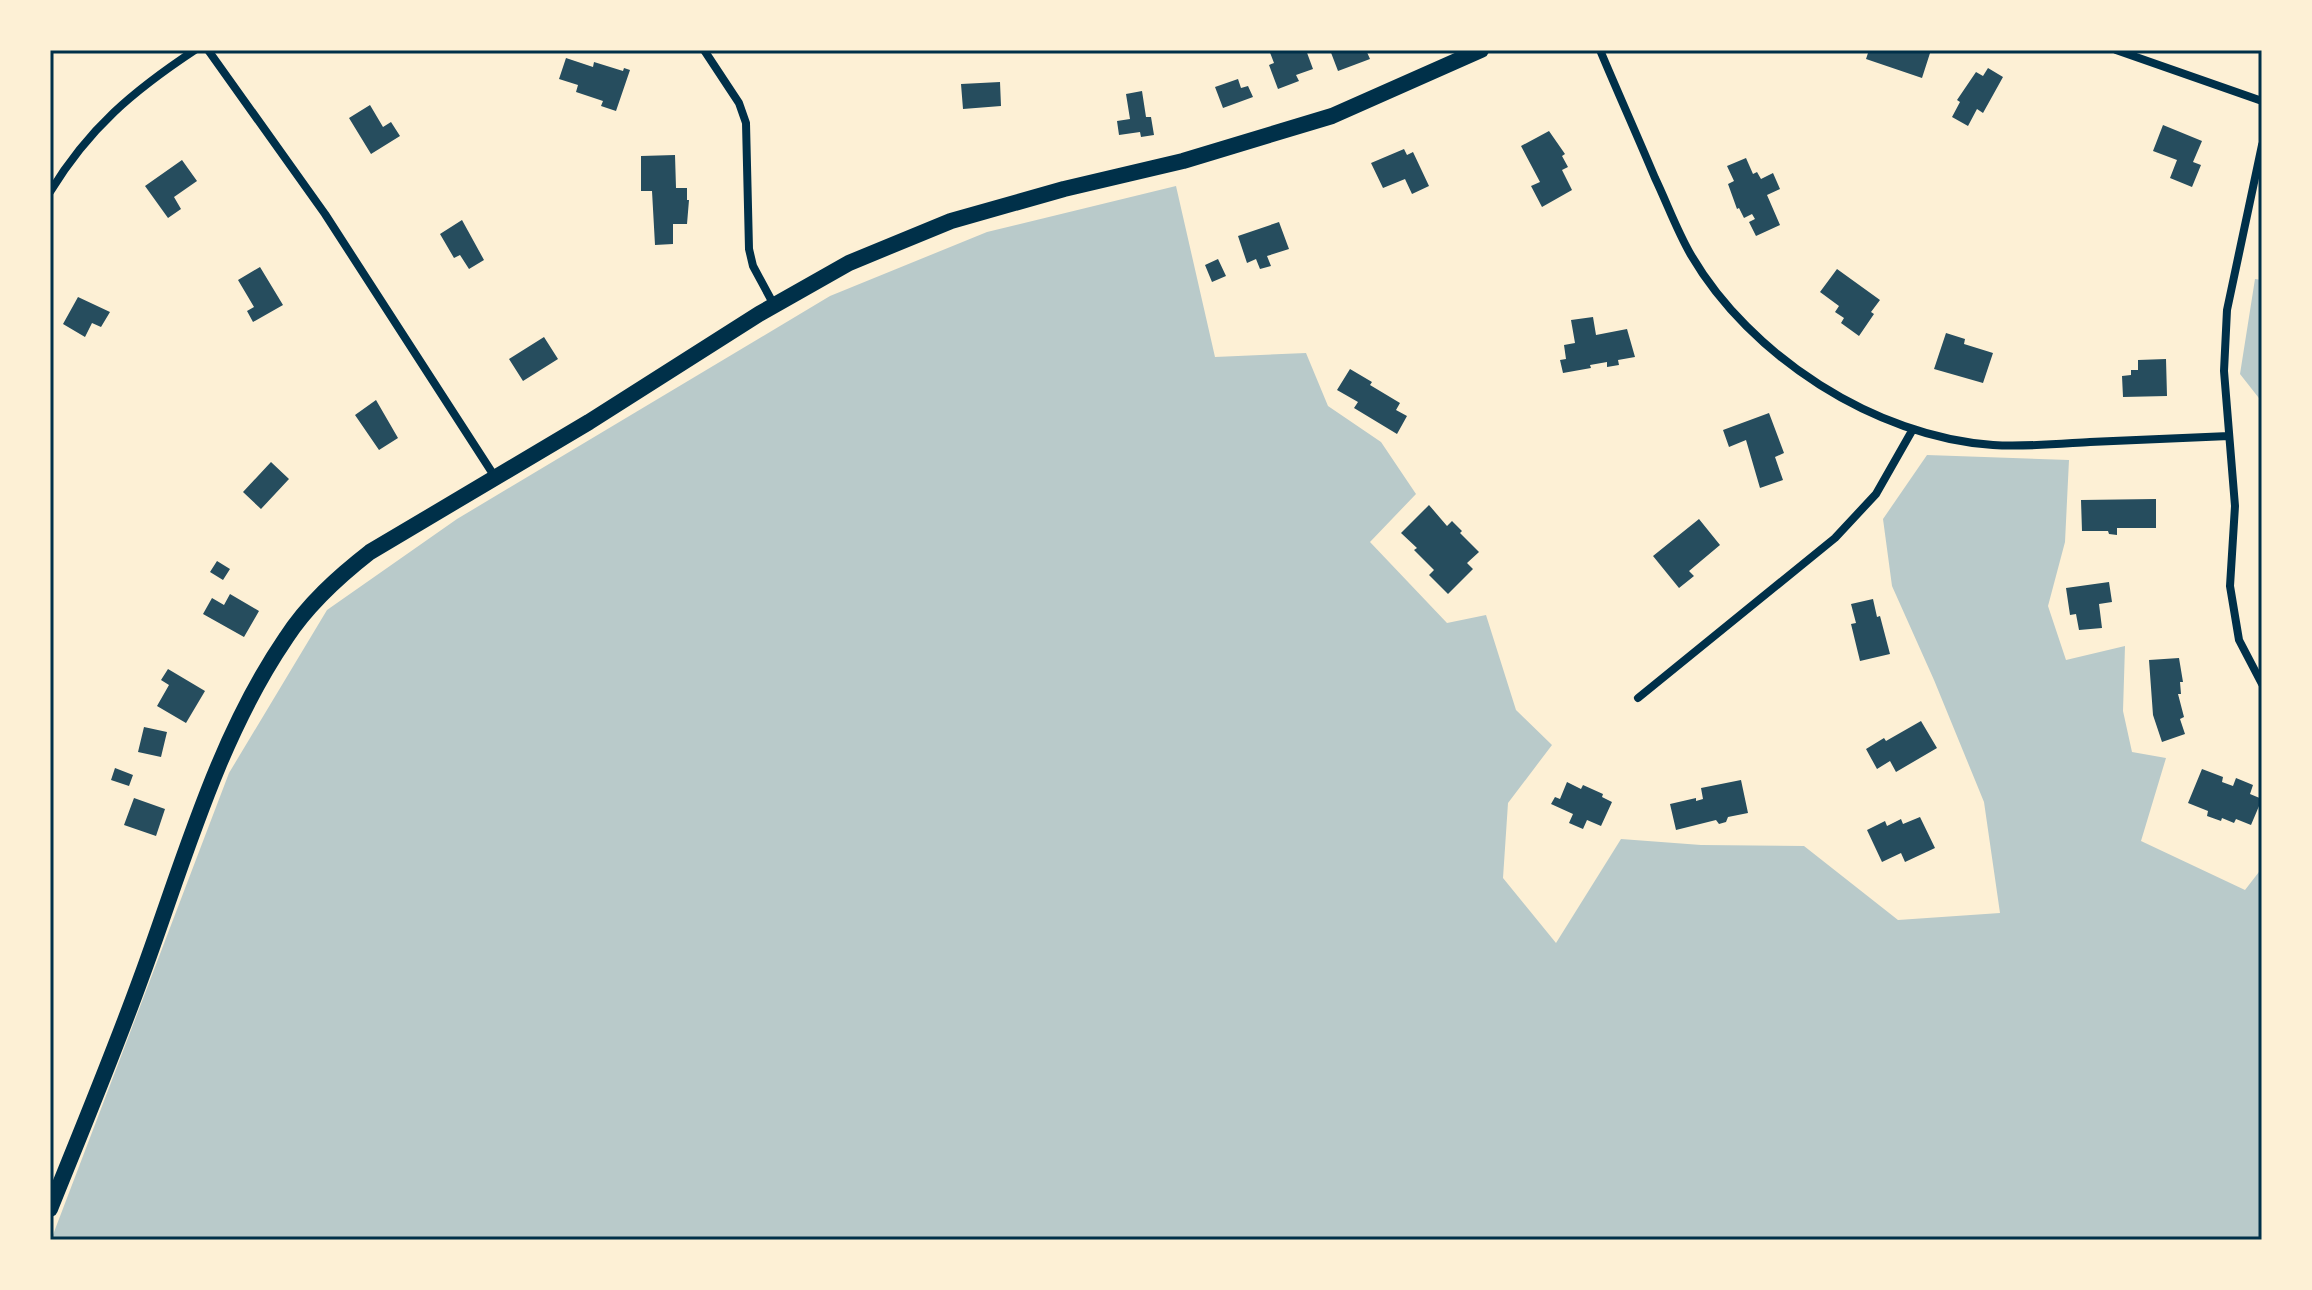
<svg xmlns="http://www.w3.org/2000/svg" width="2312" height="1290" font-family="Signika,sans-serif">
<style>
.green{fill:#b9caca}
.building{fill:#264d5e}
.lines{fill:none;stroke-linecap:round;stroke-linejoin:round}
.minor{stroke:#003049;stroke-width:8}
.secondary{stroke:#003049;stroke-width:16}
.neatline{fill:none;stroke:#003049;stroke-width:3}
</style>
<rect width="100%" height="100%" fill="#fdf0d5"/>
<path class="green" d="M1176,186L1215,357L1306,353L1328,406L1381,442L1416,494L1370,542L1447,623L1486,615L1516,710L1552,745L1508,803L1503,878L1556,943L1621,839L1701,845L1804,846L1898,920L2000,913L1984,802L1934,680L1892,586L1883,519L1927,455L2069,460L2065,542L2048,606L2066,660L2125,646L2123,711L2132,752L2166,758L2141,841L2245,890L2262,868V1240H51L229,773L327,610L457,519L830,296L987,232Z
M2255,279L2262,280V402L2240,374Z"/>
<path class="building" d="M1269,50H1306L1313,69L1296,75L1299,81L1278,89L1269,65L1274,63Z
M1330,50H1366L1370,59L1338,71Z
M1869,50H1931L1922,78L1866,59Z
M566,58L593,67L594,62L623,71L624,68L630,70L616,111L601,106L603,101L576,92L578,85L559,79Z
M1988,68L2003,77L1983,113L1977,109L1968,126L1952,117L1960,102L1957,100L1976,72L1983,76Z
M1238,79L1241,88L1248,86L1253,97L1223,108L1215,87Z
M1000,82L1001,106L963,109L961,84Z
M1142,91L1146,117H1151L1154,135L1141,137L1140,132L1119,135L1117,121L1130,119L1126,94Z
M370,105L383,127L391,122L400,136L371,154L349,118Z
M2163,125L2202,141L2193,162L2201,165L2192,187L2170,178L2177,160L2153,151Z
M1549,131L1565,154L1562,156L1568,167L1562,170L1572,190L1542,207L1531,186L1540,182L1521,146Z
M1404,149L1407,155L1413,152L1429,186L1412,194L1405,179L1383,188L1371,163Z
M675,155L676,188H687V200H689L687,224H673V244L655,245L652,191H641V156Z
M1746,158L1753,174L1757,172L1761,179L1773,173L1780,189L1767,195L1780,225L1756,236L1749,222L1755,219L1752,214L1744,218L1739,208L1737,209L1728,184L1734,181L1727,166Z
M182,160L197,181L174,197L181,209L168,218L145,186Z
M462,220L484,260L469,269L460,255L454,258L440,234Z
M1279,222L1289,249L1267,256L1271,266L1260,269L1256,259L1247,263L1238,236Z
M1218,259L1226,276L1212,282L1205,265Z
M260,267L283,305L253,322L247,311L254,307L238,280Z
M1837,269L1880,300L1871,312L1874,314L1859,336L1841,323L1844,318L1835,312L1839,306L1820,292Z
M78,297L110,312L101,327L92,323L85,337L63,324Z
M1593,317L1596,335L1627,329L1635,357L1618,360L1619,365L1607,367V362L1590,365L1591,368L1563,373L1560,360L1566,359L1564,345L1575,343L1571,320Z
M1946,333L1965,339L1964,344L1993,353L1983,383L1934,369Z
M544,337L558,359L523,381L509,359Z
M2166,359L2167,396L2123,397L2122,376L2131,375V370H2138V360Z
M1350,369L1372,382L1370,385L1400,403L1396,410L1407,416L1397,434L1354,408L1358,402L1337,390Z
M376,400L398,438L379,450L355,415Z
M1769,413L1784,453L1775,457L1783,480L1760,488L1746,440L1729,447L1723,430Z
M271,462L289,479L261,509L243,492Z
M2156,499V528H2117V535L2109,534L2108,531H2082L2081,500Z
M1429,505L1447,526L1452,521L1462,531L1460,533L1479,552L1467,563L1473,569L1448,594L1429,575L1434,570L1414,550L1417,548L1401,533Z
M1699,519L1720,545L1689,571L1694,576L1679,588L1653,556Z
M217,561L230,569L223,580L210,572Z
M2109,582L2112,602L2099,604L2102,628L2079,630L2076,614L2070,615L2066,588Z
M230,594L259,611L244,637L203,614L212,598L224,605Z
M1873,599L1877,617L1880,616L1890,654L1860,661L1851,624L1856,623L1851,604Z
M2179,658L2183,682H2180L2181,694H2178L2184,717L2180,719L2185,734L2162,742L2153,715L2149,660Z
M168,669L205,691L186,723L157,706L169,685L161,680Z
M1921,721L1937,748L1896,772L1890,761L1877,769L1866,749L1884,738L1886,741Z
M144,727L167,732L161,757L138,752Z
M115,768L133,775L129,786L111,780Z
M2202,769L2223,777L2222,782L2233,786L2236,778L2253,785L2250,794L2262,799L2251,825L2236,819L2234,823L2222,818L2221,821L2207,816L2208,811L2188,803Z
M1741,780L1748,813L1728,817L1726,822L1719,824L1716,820L1676,830L1670,804L1696,798V801L1703,799L1701,788Z
M1567,782L1581,789L1583,785L1603,794L1602,797L1612,802L1601,826L1587,820L1583,829L1569,823L1573,814L1551,804L1555,797L1560,799Z
M134,798L165,809L156,836L124,825Z
M1920,817L1935,848L1905,862L1901,853L1882,862L1867,830L1885,821L1887,826L1901,819L1903,824Z"/>
<g class="lines">
<path class="minor" d="M208,50L325,214L495,477
M704,50L739,103L746,123L749,249L753,266L774,305
M1600,50C1618,93 1637,135 1655,178C1667,203 1677,231 1691,255C1750,356 1875,437 1993,445C2025,447 2057,444 2090,442C2136,440 2182,438 2229,436
M2116,50L2262,101
M2262,145L2227,310L2224,371L2235,506L2230,586L2239,640L2262,684
M50,192C89,128 133,91 195,50
M1638,698L1835,538L1876,494L1913,429"/>
<path class="secondary" d="M50,1209C81,1132 113,1055 141,978C183,864 217,739 286,638C308,604 338,577 370,552L589,422L759,314L849,263L951,221L1064,189L1183,161L1332,116L1481,50"/>
</g>
<rect width="2312" height="1290" fill="none" stroke="#fdf0d5" stroke-width="104"/>
<rect x="52" y="52" width="2208" height="1186" class="neatline"/>
</svg>
